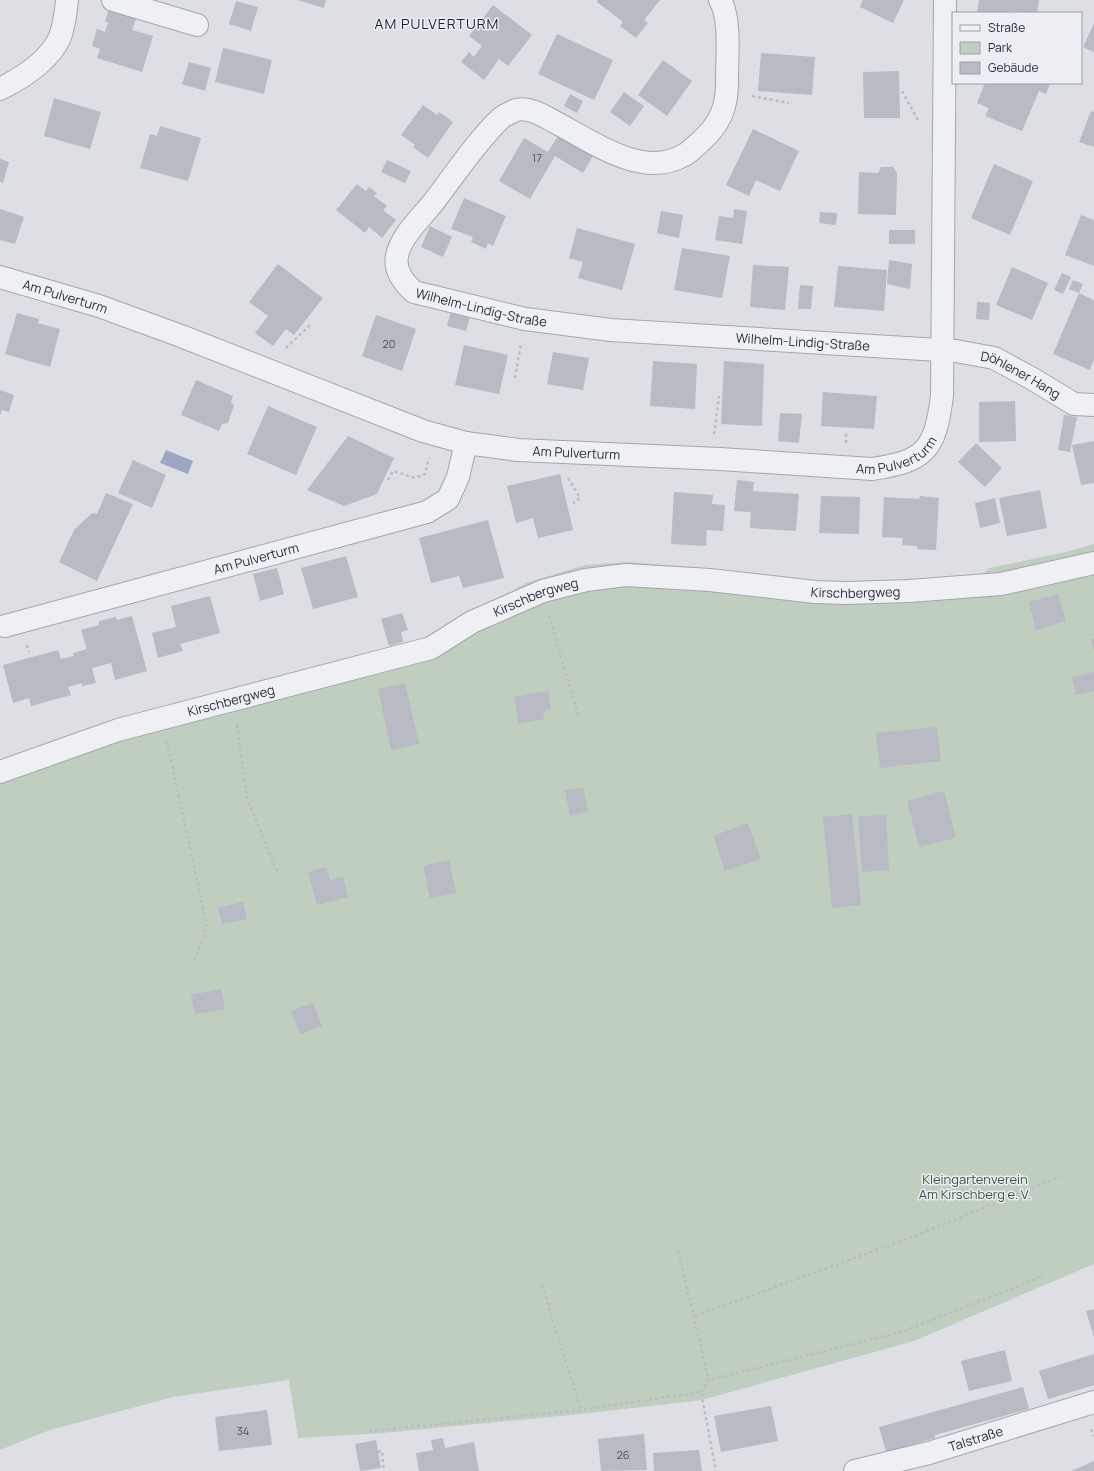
<svg xmlns="http://www.w3.org/2000/svg" width="1094" height="1471" font-family="Manrope,sans-serif">
<style>
.green{fill:#c0cebf}
.water{fill:#9ca8c1}
.building{fill:#b8bac4}
.lines{fill:none;stroke-linecap:round;stroke-linejoin:round}
.minor-casing{stroke:#a3a6ae;stroke-width:24}
.path{stroke:#bbbdc4;stroke-width:2.5;stroke-dasharray:3 3;stroke-linecap:butt}
.minor{stroke:#eff0f4;stroke-width:22}
.labels{text-anchor:middle;dominant-baseline:central;stroke-width:3;stroke-linejoin:round;paint-order:stroke}
.number-label{font-size:11px;fill:#4c505c}
.street-label{font-size:13px;fill:#282c3a;stroke:#eceef3}
.park-label{font-size:13px;fill:#385437;stroke:#eceef3}
.neighbourhood-label{font-size:14px;letter-spacing:1px;fill:#1b1d2a;stroke:#eceef3}
</style>
<rect width="100%" height="100%" fill="#dddfe5"/>
<path class="green" d="M1094,544V1264L914,1341L702,1400L581,1414L384,1433L298,1438L289,1380L173,1397L50,1430L0,1450V760L146,716L414,646L526,583L585,565L629,562L723,570L806,582L878,583L981,575L989,568L1066,552Z"/>
<path class="water" d="M166,450L193,461L188,474L160,463Z"/>
<path class="building" d="M297,0H326L324,8Z
M598,0H660L644,20L648,23L636,38L620,26L623,22L597,2Z
M863,0H904L893,23L860,7Z
M979,0H1039L1037,13L1010,11V13H977Z
M236,1L258,7L251,31L229,24Z
M493,5L532,35L508,66L499,59L484,80L461,62L469,52L474,57L482,46L469,36Z
M110,6L138,14L132,30L153,36L142,72L97,58L100,49L92,46L97,29L105,32L108,23L105,21Z
M1094,23V52L1083,47Z
M557,34L613,60L594,100L538,74Z
M223,48L272,60L264,94L215,82Z
M761,53L815,57L812,95L758,91Z
M663,60L692,81L667,116L638,95Z
M189,62L211,68L205,91L182,84Z
M899,71L900,118H864L863,72Z
M985,83L1023,84L1050,83L1046,94L1039,91L1022,131L985,116L989,108L977,103Z
M624,92L644,106L630,126L610,112Z
M570,94L583,101L577,113L564,106Z
M54,98L101,112L90,149L44,136Z
M423,105L437,115L439,112L453,122L428,158L413,147L415,145L401,135Z
M1091,111L1094,112V147L1079,142Z
M160,126L201,138L188,181L140,168L150,134L157,136Z
M753,129L799,151L780,191L756,180L749,196L726,185Z
M558,136L593,156L583,173L555,156L530,199L499,181L524,138L548,152Z
M0,159L9,162L3,183L0,182Z
M387,160L411,171L405,183L381,172Z
M994,164L1033,181L1010,235L971,218Z
M881,167H893L897,173L896,215L858,214L859,172L878,173Z
M357,184L366,191L369,187L377,193L374,196L387,206L383,210L396,220L382,238L369,227L365,233L336,210Z
M464,198L506,216L493,246L488,243L486,249L471,242L473,237L451,229Z
M0,209L24,217L15,244L0,240Z
M734,209L747,211L742,244L715,240L719,216L733,218Z
M661,211L683,215L679,238L657,233Z
M820,212L837,213L836,225L819,223Z
M1081,215L1094,220V266L1065,255Z
M430,226L452,237L443,257L421,247Z
M577,228L635,244L622,290L578,278L583,262L569,258Z
M889,230H915V244H889Z
M682,248L730,256L722,298L674,290Z
M889,260L912,264L910,289L887,284Z
M278,264L323,298L294,335L286,329L273,346L255,333L268,316L249,302Z
M753,265L789,267L785,310L750,307Z
M838,266L887,270L884,311L834,307Z
M1012,267L1048,283L1032,320L996,305Z
M1062,273L1071,277L1063,294L1054,290Z
M1073,280L1083,284L1079,293L1094,300V360L1090,370L1053,354L1079,293L1069,289Z
M800,285L813,286L811,309H798Z
M977,302L990,303L989,320L976,319Z
M451,311L470,316L466,331L447,326Z
M17,313L39,319L38,323L60,329L50,367L5,354Z
M376,315L416,329L402,371L362,356Z
M464,345L508,355L499,394L455,385Z
M553,352L589,358L583,390L547,384Z
M653,361L697,364L695,409L650,406Z
M724,361L764,364L762,426L721,424Z
M196,380L233,396L231,402L234,405L228,423L222,424L219,431L181,415Z
M0,390L14,395L9,412L2,410L0,415Z
M823,392L877,396L874,429L821,426Z
M1015,401L1016,441L979,442V402Z
M268,406L317,427L296,475L247,454Z
M780,413L802,414L799,443L778,441Z
M1064,415L1077,417L1070,452L1058,450Z
M348,436L394,458L377,494L344,506L307,490Z
M1094,441V483L1081,485L1072,445Z
M976,443L1002,468L985,487L958,462Z
M133,460L166,475L152,508L118,493Z
M560,474L573,530L538,538L533,518L516,523L507,486Z
M737,480L754,482L753,491L799,494L796,531L750,528L751,512L734,511Z
M1040,490L1047,528L1007,536L999,498Z
M674,492L713,495L712,504L725,505L723,531L707,530L706,546L671,544Z
M106,493L133,504L97,581L59,562L74,530L92,513L97,514Z
M821,496L860,497L859,534L819,533Z
M920,496L939,498L936,550L917,549V546L902,545L903,538L882,537L884,497L919,499Z
M995,498L1000,523L980,528L975,503Z
M488,520L504,578L463,588L459,576L431,583L419,538Z
M346,556L358,597L313,609L301,568Z
M277,568L284,594L260,601L253,574Z
M1058,594L1066,621L1036,630L1029,602Z
M210,596L220,633L180,644L183,651L158,658L152,633L176,627L171,606Z
M402,613L408,630L401,632L403,642L389,646L381,619Z
M132,616L147,671L115,680L111,663L92,668L96,683L82,686V683L68,687L71,695L31,706L29,698L13,703L3,665L58,650L61,659L74,656L73,653L87,649L81,630L99,625V621L116,617L117,620Z
M1094,638V649H1093L1091,639Z
M1094,672V691L1076,695L1072,677Z
M405,683L419,744L391,750L378,689Z
M548,691L551,709L543,711L544,719L519,724L514,697Z
M937,727L941,761L880,768L876,733Z
M583,788L588,812L570,816L565,790Z
M944,791L956,838L919,847L907,801Z
M852,814L861,905L832,908L823,817Z
M886,815L889,870L862,872L858,816Z
M748,823L761,859L725,871L713,836Z
M449,860L456,893L430,898L423,866Z
M326,867L330,880L343,877L348,897L317,905L308,872Z
M243,902L247,919L222,924L218,908Z
M221,989L225,1009L195,1014L191,995Z
M313,1003L322,1026L300,1034L291,1011Z
M1094,1309V1337L1086,1311Z
M1005,1350L1012,1381L969,1391L961,1361Z
M1094,1354V1385L1048,1399L1039,1371Z
M1023,1387L1029,1409L935,1435V1438L886,1452L879,1427Z
M771,1406L778,1441L721,1452L714,1416Z
M267,1410L272,1445L219,1451L215,1417Z
M644,1434L647,1470L601,1471L598,1439Z
M443,1438L445,1448L474,1442L479,1471H419L416,1453L433,1450L431,1440Z
M376,1440L381,1468L360,1471L355,1444Z
M699,1450L702,1471H654L653,1453Z
M1094,1461V1471H1071Z"/>
<g class="lines">
<g class="minor-casing">
<g id="minor">
<path d="M113,0L197,25"/>
<path id="s1" d="M720,0C731,19 727,56 727,78C728,107 720,125 698,144C694,147 689,153 684,155C642,180 590,140 553,121C542,115 529,107 516,110C512,112 504,115 500,119C475,143 454,176 432,204C420,219 401,236 397,256C394,270 404,283 414,292L525,319L611,330L956,351L994,358L1031,378L1074,404L1094,405"/>
<path d="M0,89C22,78 50,60 60,37C64,25 66,12 67,0"/>
<path id="s2" d="M0,277L99,306L181,336L423,431L466,443L518,450L720,459L872,469C926,461 935,450 942,396L945,0"/>
<path id="s3" d="M5,626L427,512L448,499L458,477L466,443"/>
<path id="s4" d="M0,772L118,730L431,648L472,622L543,591L586,580L626,575L710,580L815,592L846,593L909,591L1001,584L1094,563"/>
<path id="s5" d="M855,1471L929,1453L1094,1402"/>
</g>
</g>
<path class="path" d="M902,91L918,120
M752,96L789,103
M286,348L310,325
M515,378L521,343
M714,434L719,396
M846,443V434
M568,478L580,498L573,503
M388,480L393,471L415,478L425,474L429,458
M549,615L578,715
M27,645L29,652
M237,725L247,798L278,874
M167,742L207,927L193,964
M678,1251L709,1380
M542,1285L581,1410
M695,1316L915,1236L1061,1176
M701,1392L709,1380L901,1332L1044,1276
M1091,1429L1094,1436
M369,1431L581,1410L701,1392L716,1471
M378,1452L382,1451L384,1471"/>
<use href="#minor" class="minor"/>
</g>
<g class="labels">
<g class="number-label">
<text x="537" y="157">17</text>
<text x="389" y="343">20</text>
<text x="243" y="1430">34</text>
<text x="623" y="1454">26</text>
</g>
<g class="street-label">
<text stroke="none"><textPath href="#s2" startOffset="68">Am Pulverturm</textPath></text>
<text stroke="none"><textPath href="#s1" startOffset="655">Wilhelm-Lindig-Straße</textPath></text>
<text stroke="none"><textPath href="#s1" startOffset="979">Wilhelm-Lindig-Straße</textPath></text>
<text stroke="none"><textPath href="#s1" startOffset="1202">Döhlener Hang</textPath></text>
<text stroke="none"><textPath href="#s2" startOffset="930">Am Pulverturm</textPath></text>
<text stroke="none"><textPath href="#s2" startOffset="606">Am Pulverturm</textPath></text>
<text stroke="none"><textPath href="#s3" startOffset="260">Am Pulverturm</textPath></text>
<text stroke="none"><textPath href="#s4" startOffset="890">Kirschbergweg</textPath></text>
<text stroke="none"><textPath href="#s4" startOffset="566">Kirschbergweg</textPath></text>
<text stroke="none"><textPath href="#s4" startOffset="242">Kirschbergweg</textPath></text>
<text stroke="none"><textPath href="#s5" startOffset="125">Talstraße</textPath></text>
</g>
<g class="park-label">
<text x="975" y="1179">Kleingartenverein<tspan x="975" dy="15">Am Kirschberg e. V.</tspan></text>
</g>
<g class="neighbourhood-label">
<text x="437" y="23">AM PULVERTURM</text>
</g>
</g>
<rect x="952" y="12" width="130" height="72" fill="#eceef3" stroke="#9ea0a9"/>
<rect x="960" y="25" width="20" height="6" fill="#eff0f4" stroke="#9ea0a9"/>
<text x="988" y="32" font-size="12" fill="#282c3a">Straße</text>
<rect x="960" y="42" width="20" height="12" fill="#c0cebf" stroke="#9ea0a9"/>
<text x="988" y="52" font-size="12" fill="#282c3a">Park</text>
<rect x="960" y="62" width="20" height="12" fill="#b8bac4" stroke="#9ea0a9"/>
<text x="988" y="72" font-size="12" fill="#282c3a">Gebäude</text>
</svg>
